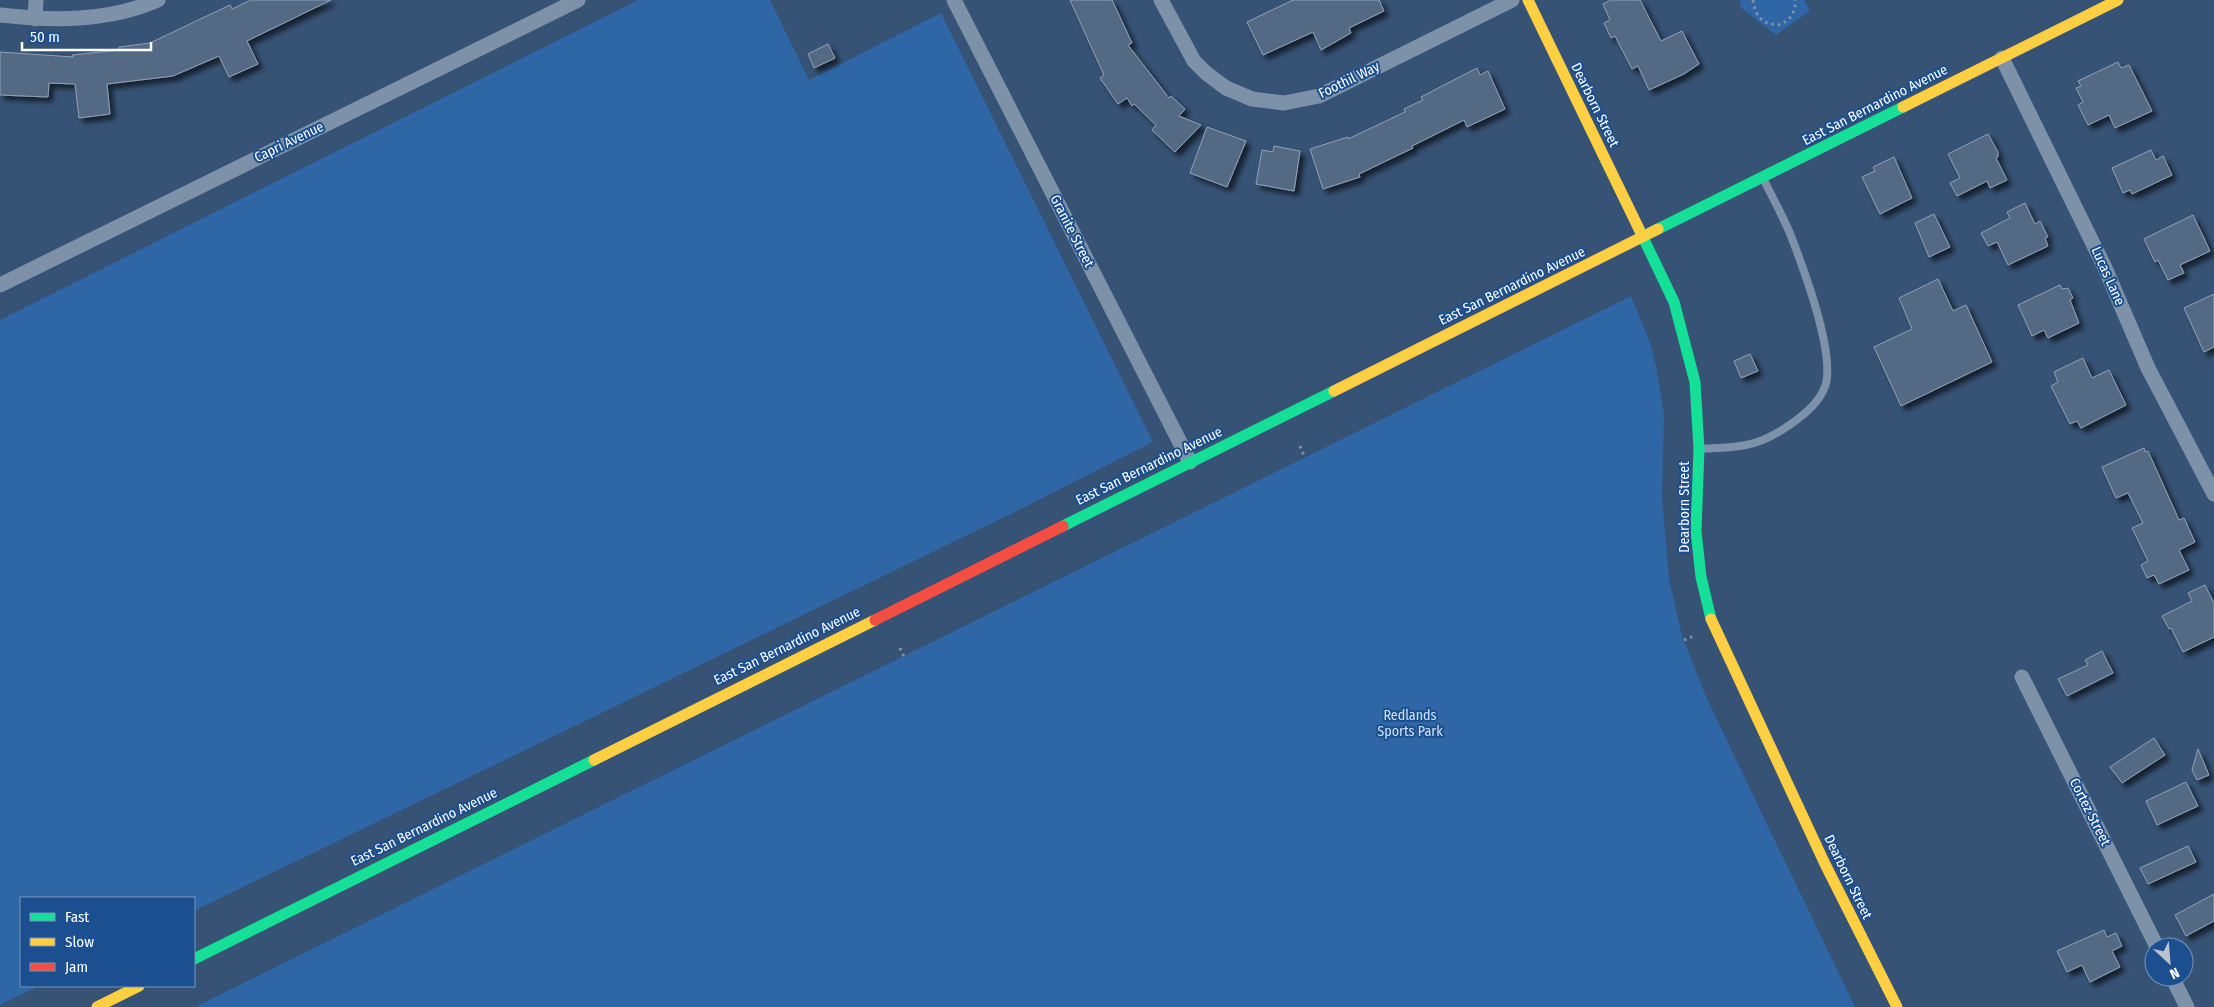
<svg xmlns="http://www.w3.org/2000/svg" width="2214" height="1007" font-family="'Fira Sans Condensed',sans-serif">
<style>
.green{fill:#2f66a5}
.building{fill:#526984;stroke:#92a2b6;filter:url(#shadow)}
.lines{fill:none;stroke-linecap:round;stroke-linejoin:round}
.path{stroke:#7d92a8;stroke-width:3;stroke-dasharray:2.5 4;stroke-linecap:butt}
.lane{stroke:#7d92a8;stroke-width:8}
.street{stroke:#7d92a8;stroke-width:15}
.fast{stroke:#16e098;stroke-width:11}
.slow{stroke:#ffcf43;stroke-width:11}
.jam{stroke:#f24e42;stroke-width:11}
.labels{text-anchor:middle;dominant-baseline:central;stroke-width:4;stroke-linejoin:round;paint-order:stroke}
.street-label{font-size:14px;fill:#fff;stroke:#1b4f8f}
.park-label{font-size:14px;fill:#cfe3fa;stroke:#1b4f8f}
</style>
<defs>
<filter id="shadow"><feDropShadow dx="4.5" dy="4.5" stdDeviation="2.5" flood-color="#0009"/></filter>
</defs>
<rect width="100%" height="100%" fill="#365274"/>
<path class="green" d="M638,0H770L809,80L941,13L1153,442L1015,512L194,911V898H21V986H39L0,1005V320Z
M1741,0H1804L1810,11L1776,35L1740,7Z
M1631,296L1650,343L1656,366L1664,414L1662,498L1669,579L1682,636L1707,699L1855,1007H195Z"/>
<path class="building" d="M251,0H331L247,41L258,64L229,77L219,56L173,76L107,84L110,114L79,118L75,84L49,83L48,97L0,95V52L73,57L72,55L119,50V47L150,43L230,5L232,9Z
M1070,0H1112L1132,43L1128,45L1169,98L1171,96L1185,109L1179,116L1201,125L1175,152L1152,130L1156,125L1134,104L1132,106L1127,98L1118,104L1100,78L1104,75Z
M1293,0H1379L1384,11L1349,28L1351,33L1321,50L1313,32L1263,55L1247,22Z
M1611,0H1640L1661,41L1682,31L1699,64L1684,74L1649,90L1638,66L1632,69L1615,36L1611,38L1604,23L1610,20L1603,4Z
M828,44L835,58L814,68L808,54Z
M2118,62L2121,68L2129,65L2152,111L2115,128L2109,115L2088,125L2078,105L2083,102L2076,88L2081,86L2078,81Z
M1477,68L1480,75L1488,71L1505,109L1467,127L1464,120L1412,146L1413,148L1359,174L1360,177L1323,189L1310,149L1348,137V139L1405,112L1404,109L1423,100L1421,97Z
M1207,127L1246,141L1227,187L1190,173Z
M1988,134L1998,152V157L1996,158L2007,180L1990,188L1987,181L1957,196L1950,183L1960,178L1948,154Z
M1274,146L1300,151L1294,191L1256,184L1262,150L1273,152Z
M2151,150L2156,160L2163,156L2172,175L2132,194L2130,190L2123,193L2112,168Z
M1894,157L1912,198L1880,214L1862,177L1875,171L1873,167Z
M2025,203L2035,224L2040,221L2048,237L2045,238L2048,246L2008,265L1997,242L1988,246L1981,233L2010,218L2007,212Z
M1934,214L1950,247L1929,257L1915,223Z
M2193,215L2210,251L2180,265L2184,273L2168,280L2158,260L2155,262L2144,239Z
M1938,279L1953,311L1966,305L1992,362L1901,406L1874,347L1912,329L1899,298Z
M2060,285L2062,289L2068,288L2073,298L2070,300L2079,323L2048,338L2044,330L2032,336L2018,305Z
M2214,294V347L2204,352L2184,308Z
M1750,354L1758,371L1741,378L1734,361Z
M2083,358L2092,378L2109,370L2126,405L2081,428L2077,421L2070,424L2051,386L2058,382L2054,372Z
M2144,448L2145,452L2148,451L2179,520L2184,518L2195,542L2179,550L2189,570L2159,584L2154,575L2147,578L2141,565L2148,561L2132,528L2143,523L2128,493L2116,498L2102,467Z
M2205,585L2214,603V637L2183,652L2171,628L2169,629L2162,616L2192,601L2188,593Z
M2102,651L2113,673L2067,696L2058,679L2088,665L2085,660Z
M2154,738L2165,755L2122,783L2110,767Z
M2198,749L2209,775L2197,780L2192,770Z
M2186,782L2198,806L2157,825L2146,801Z
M2188,846L2196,862L2148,884L2140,868Z
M2214,894V921L2186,936L2175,915Z
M2104,930L2107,937L2116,933L2122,946L2112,951L2120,967L2090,982L2082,965L2067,972L2057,951Z"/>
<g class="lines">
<path class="path" d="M1753,0C1755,16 1762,24 1778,25C1790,21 1796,13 1795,0
M1300,446L1305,458
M1684,640L1694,636
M900,648L904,657"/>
<path class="lane" d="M1700,449C1715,448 1731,448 1746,445C1770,441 1814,413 1824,389C1838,360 1803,267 1791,236C1783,216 1772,197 1763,178"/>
<path class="street" d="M954,0L1190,462
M1161,0L1194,61L1206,73L1226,88L1252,99L1284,103L1319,96L1512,0
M0,15C53,21 108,22 158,0
M35,19L36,0
M2002,58L2105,268L2148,368L2214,494
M0,285L578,0
M2022,677L2157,947
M2172,977L2187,1007"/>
<path class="fast" d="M1639,229L1674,302L1695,382L1699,449L1696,531L1701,577L1711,619
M1658,229L1903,107
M1063,526L1334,391
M194,959L594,760"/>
<path class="slow" d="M1528,0L1639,229
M1903,107L2118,0
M1334,391L1658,229
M1711,619L1825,864L1897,1007
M594,760L875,620
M97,1007L139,986"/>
<path class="jam" d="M875,620L1063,526"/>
</g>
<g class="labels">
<g class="street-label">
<text transform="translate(1349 80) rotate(-26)">Foothil Way</text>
<text transform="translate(1595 105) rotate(64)">Dearborn Street</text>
<text transform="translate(1875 105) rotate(-27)">East San Bernardino Avenue</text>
<text transform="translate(289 142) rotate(-26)">Capri Avenue</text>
<text transform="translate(1072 231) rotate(63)">Granite Street</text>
<text transform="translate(2108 276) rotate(66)">Lucas Lane</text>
<text transform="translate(1512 286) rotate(-26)">East San Bernardino Avenue</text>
<text transform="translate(1149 466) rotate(-26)">East San Bernardino Avenue</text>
<text transform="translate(1684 507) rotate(-90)">Dearborn Street</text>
<text transform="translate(787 646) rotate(-26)">East San Bernardino Avenue</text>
<text transform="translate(2090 812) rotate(63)">Cortez Street</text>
<text transform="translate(424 827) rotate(-26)">East San Bernardino Avenue</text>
<text transform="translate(1848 877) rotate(64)">Dearborn Street</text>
</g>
<g class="park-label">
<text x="1410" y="715">Redlands<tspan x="1410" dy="16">Sports Park</tspan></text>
</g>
</g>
<rect x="20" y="897" width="175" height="90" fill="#1b4f8f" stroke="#7695bc"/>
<rect x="30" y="913" width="25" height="8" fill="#16e098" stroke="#7695bc"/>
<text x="65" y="922" font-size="15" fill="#ffffff">Fast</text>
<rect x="30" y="938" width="25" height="8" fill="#ffcf43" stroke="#7695bc"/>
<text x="65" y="947" font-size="15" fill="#ffffff">Slow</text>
<rect x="30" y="963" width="25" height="8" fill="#f24e42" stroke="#7695bc"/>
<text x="65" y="972" font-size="15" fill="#ffffff">Jam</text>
<g transform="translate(2169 962) rotate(154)"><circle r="24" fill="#1b4f8f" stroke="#7695bc"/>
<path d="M0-4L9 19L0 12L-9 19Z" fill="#b9c2ce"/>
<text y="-8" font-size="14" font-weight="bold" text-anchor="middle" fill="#ffffff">N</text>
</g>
<path d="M22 42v8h129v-8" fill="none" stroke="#ffffff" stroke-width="2.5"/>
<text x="30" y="42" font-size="15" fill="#ffffff" stroke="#1b4f8f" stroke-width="4" paint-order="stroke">50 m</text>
</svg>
